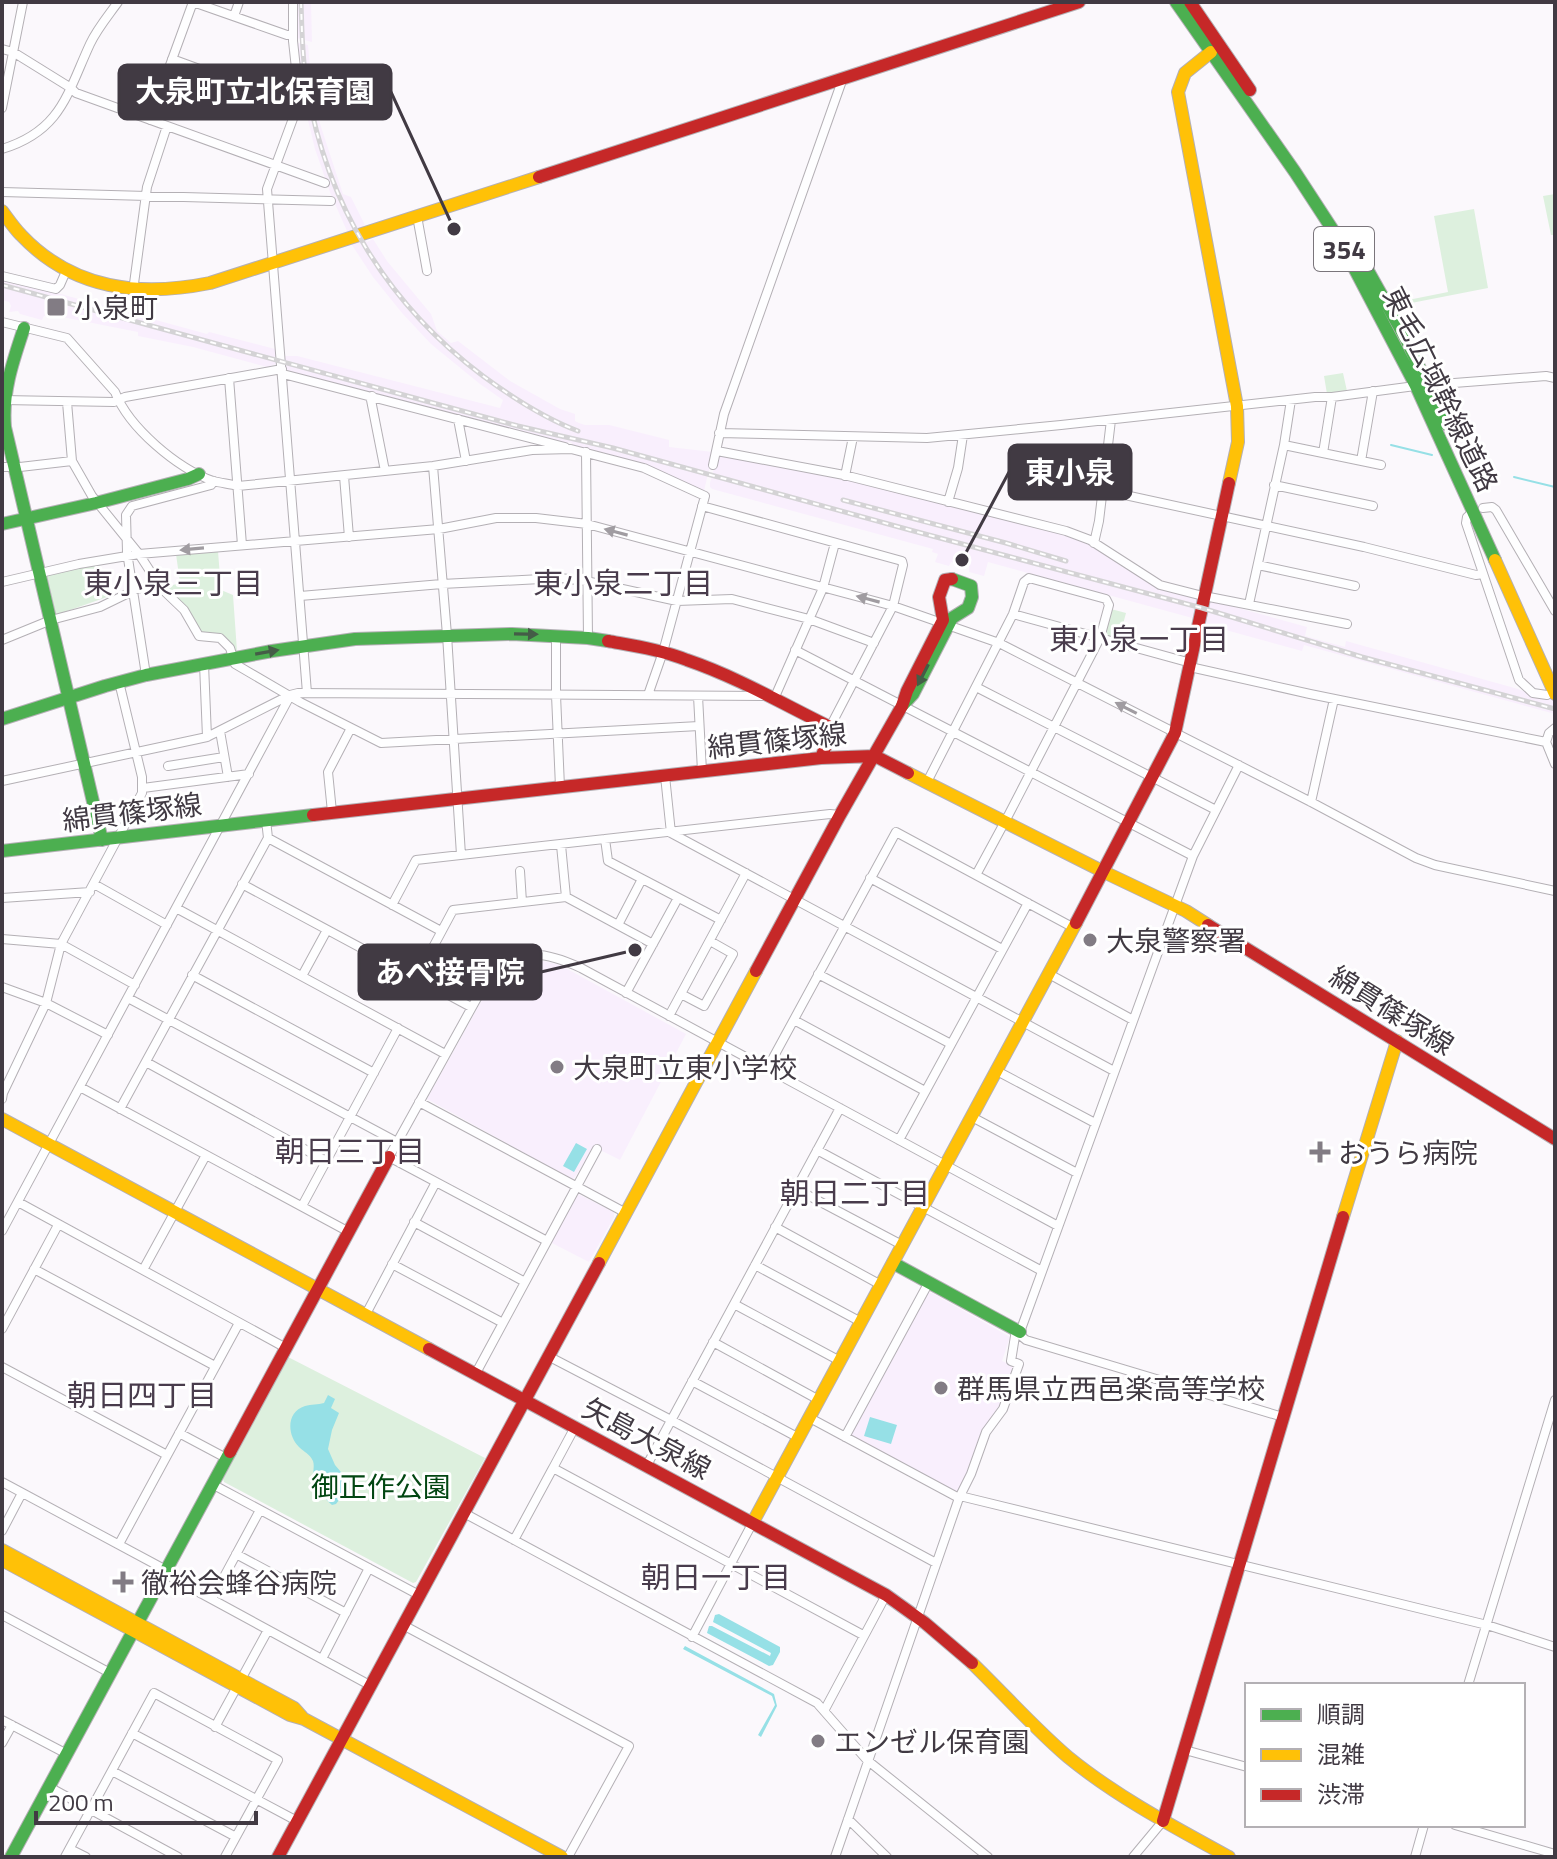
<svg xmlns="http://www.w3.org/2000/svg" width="1557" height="1859" font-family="'Titillium Web','Noto Sans JP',sans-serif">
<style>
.built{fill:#f9effd}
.green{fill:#ddf0de}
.water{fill:#96e0e6}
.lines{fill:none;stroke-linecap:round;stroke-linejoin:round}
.stream{stroke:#96e0e6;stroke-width:2}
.street-casing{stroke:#b4b0b5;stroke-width:10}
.fast-casing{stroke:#b4b0b5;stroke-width:14}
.slow-casing{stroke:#b4b0b5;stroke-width:14}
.jam-casing{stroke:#b4b0b5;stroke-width:14}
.street{stroke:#fefeff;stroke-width:8}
.fast{stroke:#4caf50;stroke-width:12}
.slow{stroke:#ffc107;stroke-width:12}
.jam{stroke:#c62828;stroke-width:12}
.rail-casing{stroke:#d4d3d5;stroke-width:5}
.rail{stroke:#fff;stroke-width:2;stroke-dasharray:6;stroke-linecap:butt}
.oneway{fill:#a09ca1}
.oneway2{fill:#445d47}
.poi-dot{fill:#827c84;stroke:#fff;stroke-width:3}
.labels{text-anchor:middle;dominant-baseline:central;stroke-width:6;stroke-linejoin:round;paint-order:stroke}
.shield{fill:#fff;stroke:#7a757b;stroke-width:2}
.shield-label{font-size:26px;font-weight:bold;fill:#413a43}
.poi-label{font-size:28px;fill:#413a43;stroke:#fff;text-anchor:start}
.street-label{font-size:28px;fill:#413a43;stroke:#fff}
.park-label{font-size:28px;fill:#024612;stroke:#fff}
.neighbourhood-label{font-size:30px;fill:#493c4c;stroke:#fff}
.leader{fill:none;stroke:#413a43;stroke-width:3}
.callout-dot{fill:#413a43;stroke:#fff;stroke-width:3}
.callout{fill:#413a43;stroke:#413a43;stroke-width:3}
.callout-label{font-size:30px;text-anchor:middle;font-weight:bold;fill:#fff}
</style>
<rect width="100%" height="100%" fill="#fbf8fc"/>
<path class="built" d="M296,2H311L312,42L297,38Z
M299,43L308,45L310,67L318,68L315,77L322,113L319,120L322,130L343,194L351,197L365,225L358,229L347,231L331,195L315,149L305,108L302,106L303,102L297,44Z
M365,237L367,242L373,239L387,261L431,314L437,331L451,343L458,341L510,381L560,409L575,414V421L579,423L585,425H609L669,440V447L713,452L704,491L701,492L646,465L572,445V443L568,442L567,445L286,370L285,356H297L500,408L503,400L480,384L431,344L402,313L373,277L350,242Z
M2,278L207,334L209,332L275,349L276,364L267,367L193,347L138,336V332L57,316V313L52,311L50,313H47L46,316H44L42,320L20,314L18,311L9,312L11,306L9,302L2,300Z
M722,453L838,476L1058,531L1084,540L1160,586L1200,599L1196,619L988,562L984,576L969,572V566L951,562L949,566L935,562L938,554L932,552L933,549L712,489L710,487V483L714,468L719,455Z
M1209,600L1307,627L1305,636L1345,647L1346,641L1518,689L1541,698L1555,700V714L1304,645L1302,651L1204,624Z
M535,959L560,965L686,1034L620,1160L594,1147L573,1180L427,1099L492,982L503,971Z
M578,1194L614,1212V1217L589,1262L550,1242L575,1195Z
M928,1293H932L1010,1337L1002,1361L1013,1366L998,1410L967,1477L957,1492L852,1437V1432Z"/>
<path class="green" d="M1555,194V235H1551L1543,196Z
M1474,209L1488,288L1401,305L1398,302L1448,292L1434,216Z
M1343,373L1347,391L1327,394L1324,376Z
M218,551L221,590L233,595L237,651L235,652C228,635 220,632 202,634L166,587L180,583L176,554Z
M99,563L107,597L56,615L47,576L50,573Z
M1111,609L1126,613L1119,639L1108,636L1106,631Z
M288,1357L485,1458L416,1582L413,1583L224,1482L223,1479Z"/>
<path class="water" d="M576,1143L587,1149L574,1172L563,1166Z
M328,1395L335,1399L331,1408L339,1413L332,1430L328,1449L335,1465L346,1478V1491L336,1504L332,1505C324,1498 316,1490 314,1479C312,1473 315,1467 313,1461C309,1453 305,1453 299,1447C287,1435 286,1412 305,1406C311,1404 318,1405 324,1403Z
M870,1417L897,1425L891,1444L864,1436Z
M719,1614L780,1647V1652L773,1665L769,1666L707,1633L709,1626H712L770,1656L771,1653L713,1622L715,1615Z
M685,1646L774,1694L777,1706L761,1737L758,1735L775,1705L772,1696L683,1649Z"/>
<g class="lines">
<path class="stream" d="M1391,445L1432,455
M1514,477L1555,487"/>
<g class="street-casing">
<path id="street" d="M193,2L287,35H293
M293,2V41L299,96L298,105L267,189L307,693
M234,16L239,2
M2,49L13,52L71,88L76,93L325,183
M172,59L298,105
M2,108L23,2
M150,120L193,2
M2,149C61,131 67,94 90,44C97,29 108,16 118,2
M2,192L331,201
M417,216L427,271
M2,276L56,289L60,285L67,269
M133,291L147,187L167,126
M2,322L67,338L115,392C129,428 177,468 213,481C221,483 230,484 238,486L433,466L532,450L571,449L644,468L705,496L663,652L648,695
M283,374L565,447
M229,378L242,545
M1428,385L1546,376L1555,378
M372,396L371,400L385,471
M3,400L114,402L125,397L282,369
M67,402L72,461L92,496L139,554L161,588L184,610L199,636L220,638L230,648L235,664L300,702L381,743L699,726
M458,419L466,461
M719,433L927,438L1061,425L1315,397H1332L1415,386
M1284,445L1381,465
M717,451L844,475L1066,531L1090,540L1160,585L1199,595L1347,624
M586,452L588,638
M1323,453L1332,397
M1361,461L1373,391
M713,465L724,414L843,78
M433,466L447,635L461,855
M2,467H20L72,461
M344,476L349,537
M845,476L853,437
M1274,485L1373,506
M1102,490L1364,547L1476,575L1483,574
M948,502L958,468L963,435
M702,506L902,561L903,565L893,606L830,727
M1483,508L1492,507L1496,510L1555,611
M1473,512L1467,517L1466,523L1519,680L1533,693L1547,695
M1094,543L1099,521L1111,420
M1258,565L1355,586
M2,582L79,564L139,554L439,529L496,518H536L587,524L893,606L999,643L1311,802L1416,858L1435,865L1555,891
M300,596L442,584L560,578L586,581L677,601L732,599L809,619L874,643
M1249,604L1284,445L1291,400
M1013,614L1191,663
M556,635V695L560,787
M2,640L51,620L100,607L137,589L158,584
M795,650L1193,856
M204,664L207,737
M1190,667L1310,694L1546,742
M146,675L127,552L126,515L132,506L211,485L214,481
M976,687L1216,810
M698,696L702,771
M774,699L823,588L835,543
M1555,728L1549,733L1546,742L1555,764
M220,731L228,777
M1239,765L1193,856L1020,1332L1021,1336L1026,1340L1283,1417
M168,766L224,757
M665,776L671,833
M2,781L207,737L290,695L298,693L763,696
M927,782L1013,614L1024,582L1029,578L1106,599L1109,605L1100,638L1009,814L976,875
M143,788L249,774
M1311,802L1334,699
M332,812L328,772L351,728
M671,833L1114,1071
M268,838L441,931
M605,839L608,861L721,920
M561,845L566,897
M520,871L522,902
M870,878L1002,949
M94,884L167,925
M242,884L471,1007
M2,898L90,892
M392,905L416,860L830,814L840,815
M176,908L445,1054
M618,925L642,879
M2,939L61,944L135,985
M818,974L951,1044
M1049,974L1133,1020
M192,975L374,1073
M302,976L327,930
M416,979L453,910L566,897L653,944
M2,987L46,1003L108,1035
M626,993L678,898
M681,994L704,1006L733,954L710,941
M128,998L397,1142
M669,1016L746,873
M794,1020L925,1091
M146,1062L326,1161
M767,1069L896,832L1074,928
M997,1071L1095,1123
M80,1087L349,1232
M2,1099L3,1093L46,1003L61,944L142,793V777L119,682
M419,1102L626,1213
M120,1109L268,838L266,820
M972,1117L1077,1173
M899,1140L1028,903
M817,1150L1042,1271
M796,1189L902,1245
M18,1202L286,1348
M302,1206L398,1028
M414,1222L525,1282
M775,1227L881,1285
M2,1231L290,696
M547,1241L389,1157L487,980C519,947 542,950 581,968L1058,1226
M392,1264L503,1323
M755,1265L861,1322
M34,1269L215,1366
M143,1270L206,1155
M734,1304L840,1361
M366,1314L436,1182
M2,1329L58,1225
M713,1342L819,1400
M548,1356L671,1420L936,1563
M2,1367L167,1455
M476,1373L597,1149
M692,1381L799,1438
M810,1418L959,1498
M575,1427L553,1468L863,1635
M179,1433L226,1458
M845,1437L929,1282
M647,1465L840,1108
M2,1482L166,1570
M212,1484L419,1595
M960,1496L1487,1625L1555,1647
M464,1513L817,1703L867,1760L988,1857
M2,1531L22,1493
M514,1540L553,1468
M119,1544L239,1323
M236,1554L346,1613
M169,1576L364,1682
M212,1599L260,1510
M2,1615L110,1673
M403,1625L629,1746L568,1857
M692,1637L753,1522
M322,1659L369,1568
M1468,1685L1555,1400
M824,1711L886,1595
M2,1720L67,1754
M215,1727L268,1630
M132,1733L297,1821
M2,1743L12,1725
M1185,1750L1247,1767
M112,1771L236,1837
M49,1787L178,1857
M848,1819L887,1857
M1455,1825L1555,1854
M70,1849L86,1857
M65,1857L154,1693L278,1760L225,1857
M835,1857L959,1498L971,1474L986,1432L1003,1409L1019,1364L1011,1361L1016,1330
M1133,1857L1163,1821
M1415,1857L1424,1825"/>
</g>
<g class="fast-casing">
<path id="fast" d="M1176,2L1295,172L1340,241L1416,386L1495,560
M1358,253L1405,337L1446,424
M24,328C13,361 2,392 5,427L102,840
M2,524L96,503L188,479L199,474
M902,706L913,694L952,618L968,608L972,597L971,586L952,579
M2,719L105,686L146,675L272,651L355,639L512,634L588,638L608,641
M2,851L313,815
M893,1263L1020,1332
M11,1857L230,1452"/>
</g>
<g class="slow-casing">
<path id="slow" d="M1211,52L1185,73L1178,92L1237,406L1238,442L1229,483
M2,211C8,219 14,228 21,235C73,290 140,297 210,283L539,177
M1495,560L1555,694
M908,773L1104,872L1186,911L1208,925
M2,1119L429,1349
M1343,1217L1397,1041
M599,1263L756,971
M753,1522L1076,923
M2,1550L294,1708L302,1717
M2,1560L290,1715L304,1719L562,1857
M972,1663C1004,1694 1034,1728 1068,1757C1117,1797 1174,1827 1229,1857"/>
</g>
<g class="jam-casing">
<path id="jam" d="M1190,2L1250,90
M539,177L1079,2
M608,641C635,646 662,650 687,660C737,677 783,704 830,727L831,732L821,758
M313,815L821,758L875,756L908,773
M1076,923L1175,733L1229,483
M1208,925L1555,1139
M756,971L840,815L902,706L907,691L943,620L939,597L945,580L952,579
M429,1349L886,1595L925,1623L972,1663
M230,1452L389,1157
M1163,1821L1343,1217
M278,1857L599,1263"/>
</g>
<use href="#street" class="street"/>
<use href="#fast" class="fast"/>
<use href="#slow" class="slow"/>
<use href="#jam" class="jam"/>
<g class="rail-casing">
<path id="rail" d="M301,2C302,30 302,59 307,87C327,205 387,304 483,376C513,398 544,418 578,431
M2,285L433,403L518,426L613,448L910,530L1202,608L1362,657L1555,709
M843,500L1006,543L1066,561"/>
</g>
<use href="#rail" class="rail"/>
</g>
<defs><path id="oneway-solid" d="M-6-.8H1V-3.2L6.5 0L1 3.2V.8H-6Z" transform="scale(2)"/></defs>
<g class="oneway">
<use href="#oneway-solid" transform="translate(616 532) rotate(-165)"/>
<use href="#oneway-solid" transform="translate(192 549) rotate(175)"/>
<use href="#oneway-solid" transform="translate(868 599) rotate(-165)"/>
<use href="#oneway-solid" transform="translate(1126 708) rotate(-153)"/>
</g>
<g class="oneway2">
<use href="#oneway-solid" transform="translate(526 634) rotate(1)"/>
<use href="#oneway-solid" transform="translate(267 652) rotate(-10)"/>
<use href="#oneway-solid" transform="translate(923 675) rotate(117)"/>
</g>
<g class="poi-dot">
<rect x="46" y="297" width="20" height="20" rx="4"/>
<circle cx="1090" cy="940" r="8"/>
<circle cx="557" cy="1067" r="8"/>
<path d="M1316 1140h8v8h8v8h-8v8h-8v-8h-8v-8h8z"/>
<circle cx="941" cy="1388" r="8"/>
<path d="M119 1570h8v8h8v8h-8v8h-8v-8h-8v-8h8z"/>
<circle cx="818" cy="1741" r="8"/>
</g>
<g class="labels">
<rect class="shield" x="1314" y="227" width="60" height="44" rx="6"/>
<g class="shield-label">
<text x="1344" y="249">354</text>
</g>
<g class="poi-label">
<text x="74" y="307">小泉町</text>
<text x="1106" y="940">大泉警察署</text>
<text x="573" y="1067">大泉町立東小学校</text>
<text x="1338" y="1152">おうら病院</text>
<text x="957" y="1388">群馬県立西邑楽高等学校</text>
<text x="141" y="1582">徹裕会蜂谷病院</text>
<text x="834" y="1741">エンゼル保育園</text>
</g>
<g class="street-label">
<text transform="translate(1441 389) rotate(64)">東毛広域幹線道路</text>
<text transform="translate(777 740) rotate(-6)">綿貫篠塚線</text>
<text transform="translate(132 812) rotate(-7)">綿貫篠塚線</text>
<text transform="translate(1392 1010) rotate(32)">綿貫篠塚線</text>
<text transform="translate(647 1438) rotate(28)">矢島大泉線</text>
</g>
<g class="park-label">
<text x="381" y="1486">御正作公園</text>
</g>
<g class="neighbourhood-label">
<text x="173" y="583">東小泉三丁目</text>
<text x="623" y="583">東小泉二丁目</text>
<text x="1139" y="639">東小泉一丁目</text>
<text x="350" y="1151">朝日三丁目</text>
<text x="855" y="1193">朝日二丁目</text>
<text x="142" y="1395">朝日四丁目</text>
<text x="716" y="1577">朝日一丁目</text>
</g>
</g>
<path class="leader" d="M454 229L391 92M962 560L1009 472M635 950L541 972"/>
<g class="callout-dot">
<circle cx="454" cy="229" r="8"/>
<circle cx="962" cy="560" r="8"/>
<circle cx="635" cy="950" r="8"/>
</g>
<g class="callout">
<rect x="119" y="65" width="272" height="54" rx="8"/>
<rect x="1009" y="445" width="122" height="54" rx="8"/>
<rect x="359" y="945" width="182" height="54" rx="8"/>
</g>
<g class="callout-label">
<text x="255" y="102">大泉町立北保育園</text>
<text x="1070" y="483">東小泉</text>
<text x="450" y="983">あべ接骨院</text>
</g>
<rect width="1557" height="1859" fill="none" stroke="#413a43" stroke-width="8"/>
<rect x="1245" y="1683" width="280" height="144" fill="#ffffff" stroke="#b3b0b4" stroke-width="2"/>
<rect x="1261" y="1709" width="40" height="12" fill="#4caf50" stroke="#b3b0b4" stroke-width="2"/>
<text x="1317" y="1723" font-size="24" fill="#413a43">順調</text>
<rect x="1261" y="1749" width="40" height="12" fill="#ffc107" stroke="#b3b0b4" stroke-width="2"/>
<text x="1317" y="1763" font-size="24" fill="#413a43">混雑</text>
<rect x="1261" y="1789" width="40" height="12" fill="#c62828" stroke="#b3b0b4" stroke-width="2"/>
<text x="1317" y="1803" font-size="24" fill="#413a43">渋滞</text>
<path d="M36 1811v12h220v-12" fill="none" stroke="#413a43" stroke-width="4"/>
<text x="48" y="1811" font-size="24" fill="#413a43" stroke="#ffffff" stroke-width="6" paint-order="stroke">200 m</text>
</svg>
